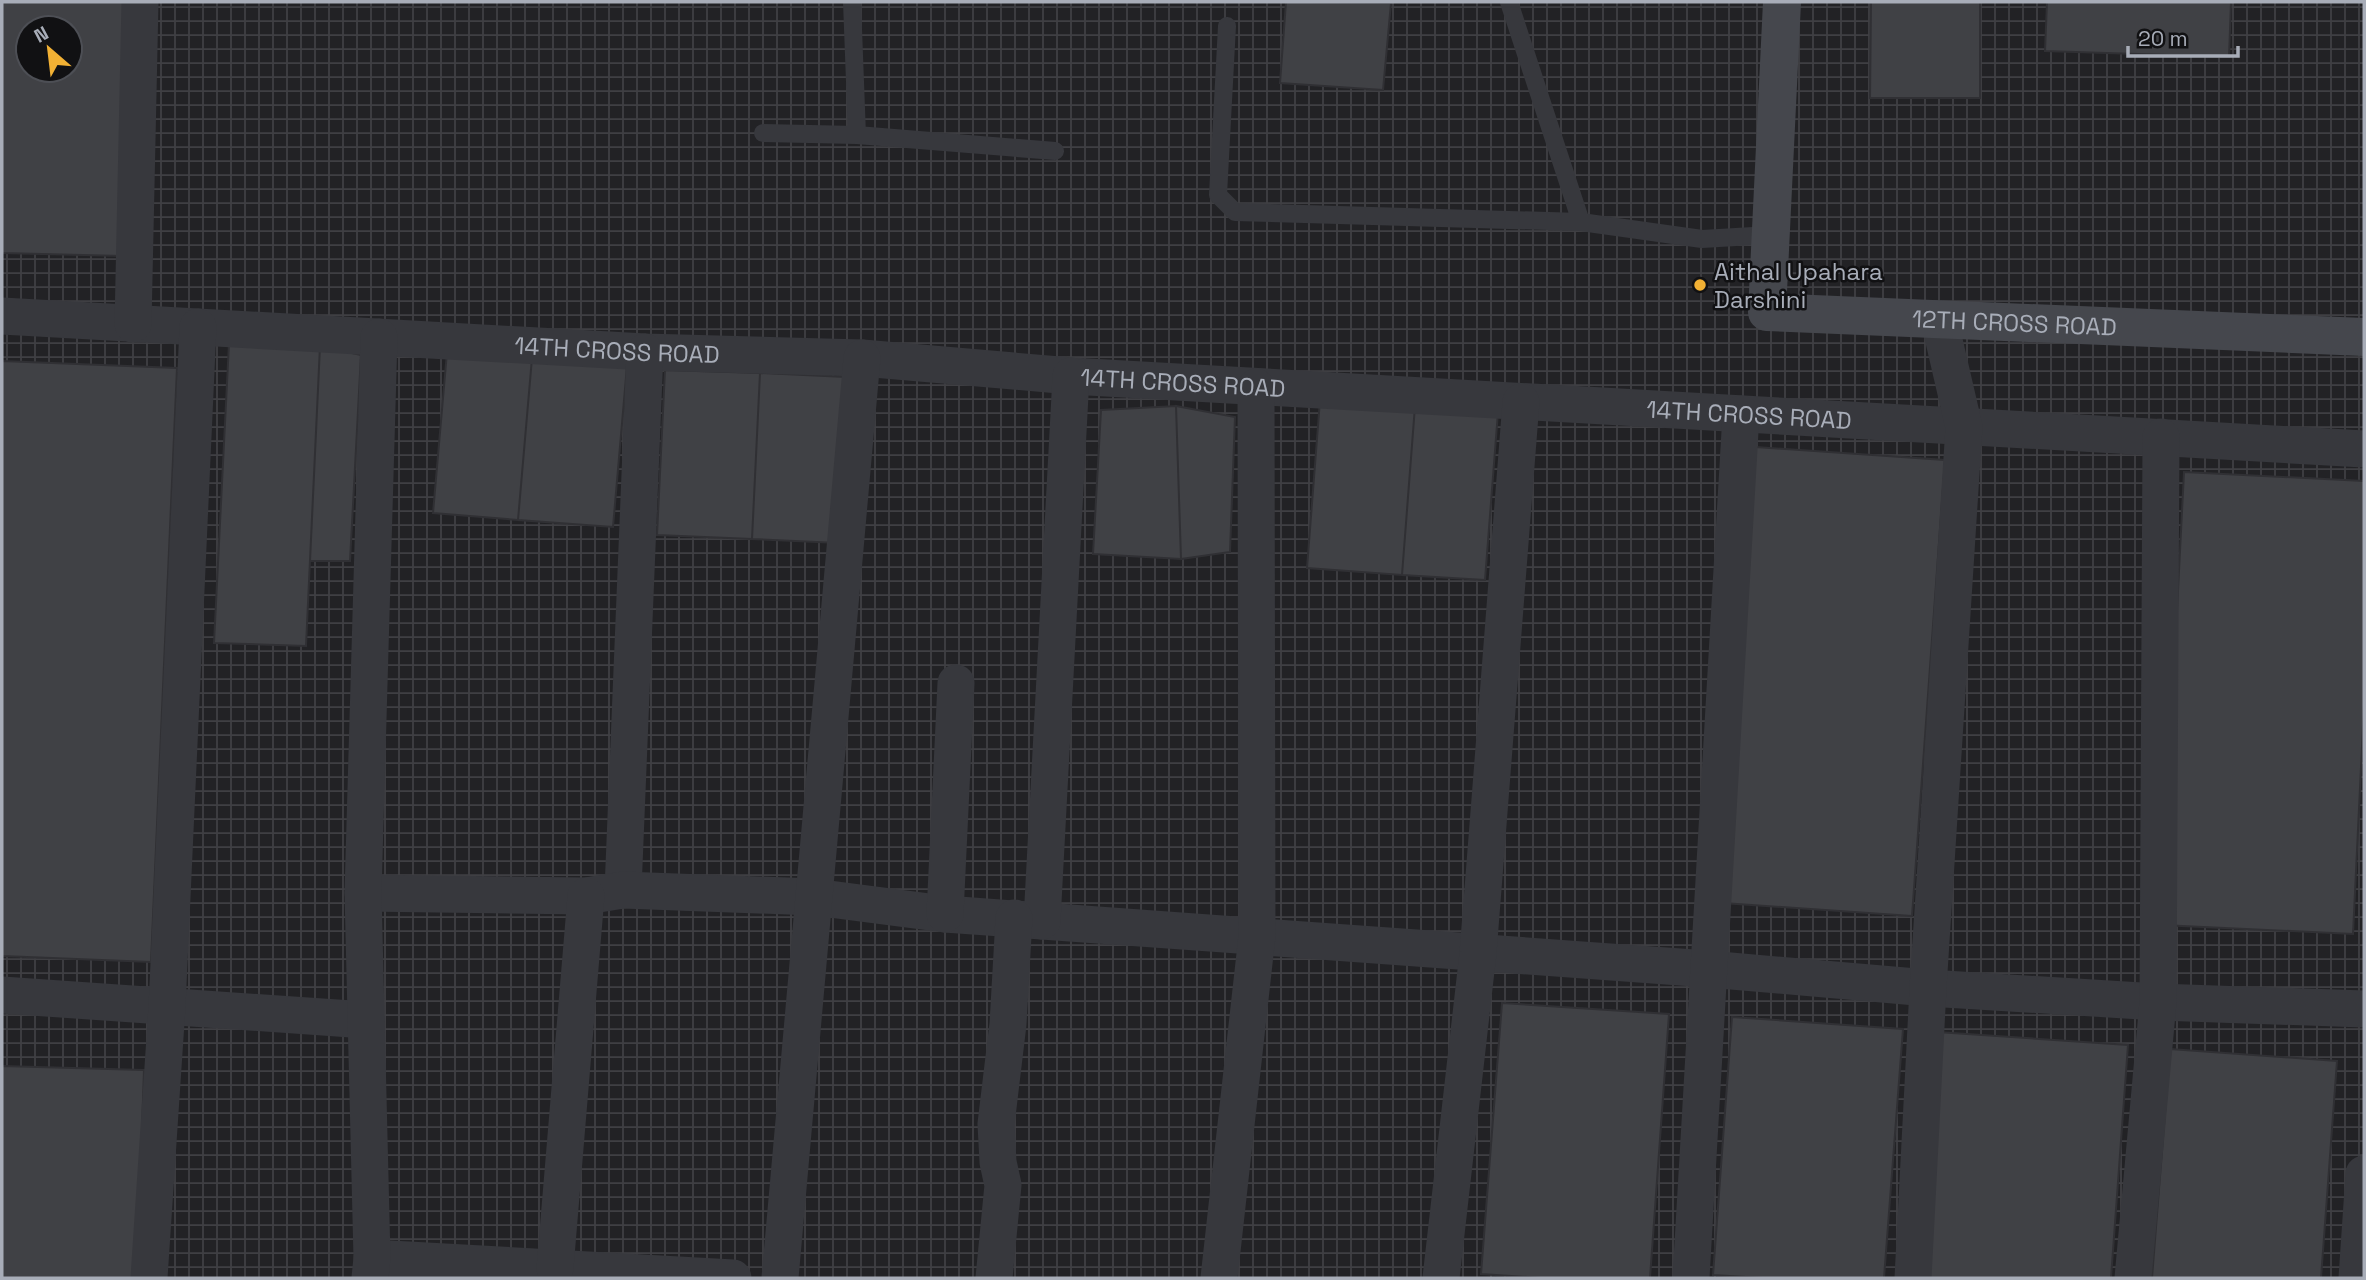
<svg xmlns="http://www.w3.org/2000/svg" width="2366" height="1280" font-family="'Space Grotesk',sans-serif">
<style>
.industrial{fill:url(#industrial-grid);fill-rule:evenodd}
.building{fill:#404145;stroke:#303034;stroke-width:2;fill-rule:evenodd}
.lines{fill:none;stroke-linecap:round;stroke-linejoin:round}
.lane{stroke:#37383d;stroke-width:18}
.street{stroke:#37383d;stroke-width:37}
.secondary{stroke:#45474d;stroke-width:38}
.poi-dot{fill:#f2b134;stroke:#111113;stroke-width:2.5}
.labels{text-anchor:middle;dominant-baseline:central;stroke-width:5;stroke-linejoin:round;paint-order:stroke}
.poi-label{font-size:24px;fill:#a8adb8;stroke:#111113;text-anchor:start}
.street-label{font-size:24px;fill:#a8adb8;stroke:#111113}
</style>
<defs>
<pattern id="industrial-grid" width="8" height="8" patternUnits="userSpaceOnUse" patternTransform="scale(1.75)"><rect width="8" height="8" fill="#222225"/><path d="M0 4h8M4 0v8" fill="none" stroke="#3f3f43"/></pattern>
</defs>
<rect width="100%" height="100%" fill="#161618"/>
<path class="industrial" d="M2,2H2364V1278H2ZM28,28H70V70H28Z"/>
<path class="building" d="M2,2H128L122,256L2,253ZM28,28H70V70H28Z
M1286,2L1391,3L1383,90L1280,83Z
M1871,2H1980V98H1870Z
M2047,2H2231L2229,57L2045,51Z
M229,343L320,346L306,646L214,643Z
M320,346L361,355L350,561H310Z
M447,352L532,358L518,520L433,513Z
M532,358L627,366L613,527L518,520Z
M2,361L177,368L151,962L2,956Z
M665,370L760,373L752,539L657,535Z
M760,373L846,377L838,543L752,539Z
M1320,400L1415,406L1402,575L1307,568Z
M1176,406L1181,559L1093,554L1101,410Z
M1176,406L1235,417L1230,552L1181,559Z
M1415,406L1498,412L1485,580L1402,575Z
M1756,447L1945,460L1912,916L1723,903Z
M2184,472L2364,481V705L2353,934L2161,925Z
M1502,1003L1669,1014L1650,1278H1541L1481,1274Z
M1732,1017L1903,1029L1884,1278H1762L1713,1275Z
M1937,1032L2128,1045L2111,1278H1919Z
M2170,1049L2337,1061L2321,1278H2152Z
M2,1066L144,1070L137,1278H2Z"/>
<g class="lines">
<path class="lane" d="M852,2L857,135L1055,151
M1509,2L1581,222L1702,239L1770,235
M1227,26L1218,195L1235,212L1581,222
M763,133L857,135"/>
<g class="street">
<path id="s1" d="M2,316L645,352L862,358L1071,376L2364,449"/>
<path d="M133,324L140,2"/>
<path d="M623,890L645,352"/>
<path d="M363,893L586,896L623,890L814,897L945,914L1708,969L1928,988L2158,1002L2364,1009"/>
<path d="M945,914L956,683"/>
<path d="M1042,921L1071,376"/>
<path d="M2,995L366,1020"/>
<path d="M372,1258L733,1278"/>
<path d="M555,1268L586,896"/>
<path d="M149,1278L167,1007L198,327"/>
<path d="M370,1278L372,1258L363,893L379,337"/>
<path d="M780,1278L862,358"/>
<path d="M994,1278L1003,1185L998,1162L996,1124L1008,1024L1014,918"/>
<path d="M1219,1278L1257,936L1256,387"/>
<path d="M1441,1278L1478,953L1521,402"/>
<path d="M1691,1278L1741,414"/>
<path d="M1913,1278L1928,988L1964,427L1939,319"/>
<path d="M2133,1278L2158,1002L2161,437"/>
<path d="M2357,1278L2364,1174"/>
</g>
<path class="secondary" id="s2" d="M1782,2L1767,312L2364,337"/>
</g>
<circle class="poi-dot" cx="1700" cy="285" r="7"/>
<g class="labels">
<g class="poi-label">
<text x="1714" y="271">Aithal Upahara<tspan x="1714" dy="28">Darshini</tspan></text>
</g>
<g class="street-label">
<text stroke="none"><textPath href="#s2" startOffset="558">12TH CROSS ROAD</textPath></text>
<text stroke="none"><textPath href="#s1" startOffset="616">14TH CROSS ROAD</textPath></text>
<text stroke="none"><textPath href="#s1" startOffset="1183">14TH CROSS ROAD</textPath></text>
<text stroke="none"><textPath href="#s1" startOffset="1750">14TH CROSS ROAD</textPath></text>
</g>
</g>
<rect width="2366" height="1280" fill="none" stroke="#a8adb8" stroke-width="7"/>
<g transform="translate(49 49) rotate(332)"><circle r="33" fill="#111113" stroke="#4d4f55" stroke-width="2"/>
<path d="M0-5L12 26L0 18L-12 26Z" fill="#f2b134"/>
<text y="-10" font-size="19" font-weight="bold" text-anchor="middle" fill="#a8adb8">N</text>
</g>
<path d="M2128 46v10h110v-10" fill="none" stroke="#a8adb8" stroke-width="3.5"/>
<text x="2138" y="46" font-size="21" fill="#a8adb8" stroke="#111113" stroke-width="5" paint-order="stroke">20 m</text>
</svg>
